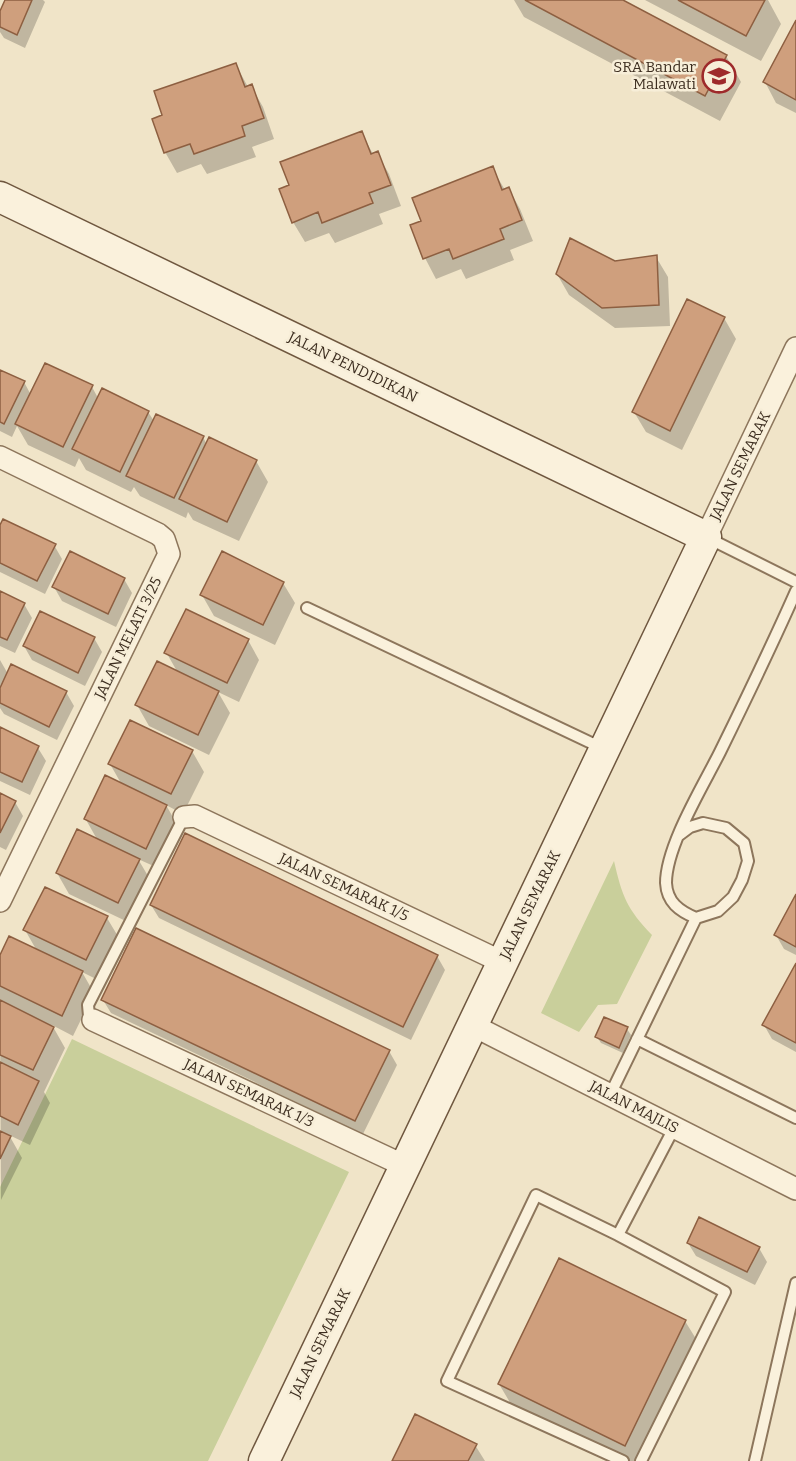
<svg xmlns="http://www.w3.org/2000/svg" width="796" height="1461" font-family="Bitter,serif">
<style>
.green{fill:#c9cf9b}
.shadow{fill:#0003}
.building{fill:#cf9f7d;stroke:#8d5f41;stroke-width:1.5}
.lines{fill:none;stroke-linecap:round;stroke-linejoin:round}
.lane-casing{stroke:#8d765c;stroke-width:14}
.street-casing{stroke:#8d765c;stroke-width:24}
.secondary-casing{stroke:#6f573f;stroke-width:33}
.lane{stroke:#faf1dc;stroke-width:10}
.street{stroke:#faf1dc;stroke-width:21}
.secondary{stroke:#faf1dc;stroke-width:30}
.labels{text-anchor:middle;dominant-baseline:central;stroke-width:5;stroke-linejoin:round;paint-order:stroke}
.poi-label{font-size:15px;fill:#3d2e20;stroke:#f7eed8;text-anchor:end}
.street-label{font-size:15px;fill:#3d2e20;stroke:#f7eed8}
</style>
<rect width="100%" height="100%" fill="#f0e4c8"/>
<path class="green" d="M614,861C622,896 627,909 652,935L617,1004L598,1005L579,1032L541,1013Z
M72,1039L349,1172L208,1461H0V1187Z"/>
<path class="shadow" d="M6,0H43L45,2L25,48L4,38L0,32V14Z
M514,0H620L726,56L741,82L720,121L524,17Z
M645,0H768L781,24L761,61Z
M796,23V113L776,103L765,82Z
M236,65L248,87L251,86L263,107L274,139L252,147L256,157L207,174L201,164L177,173L165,152L164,116Z
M361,132L373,154L377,153L389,174L401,206L379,214L383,224L335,243L329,233L305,242L293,222L291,186Z
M492,168L505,190L509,189L520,209L533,241L510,250L514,260L466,279L461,269L436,279L425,258L422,222Z
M656,257L668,277L670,326L615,328L569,295L557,274L615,262Z
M724,318L736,339L682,450L646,432L634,412Z
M0,371L24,382L31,395L92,387L98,398L148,412L154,421L203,437L207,445L256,461L268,482L239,541L193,520L188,512L186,518L140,496L134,487L131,492L86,470L79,458L75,467L28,445L17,426L12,437L0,431Z
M0,529L54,545L62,559L45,594L0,572Z
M124,579L132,593L116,627L62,601L54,587Z
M283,583L295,603L275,645L214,616L202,595Z
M0,593L24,604L32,618L15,653L0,646Z
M94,638L102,652L85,686L32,660L24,646Z
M248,640L259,660L239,702L218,692L230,713L209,755L149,726L137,705L178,673L166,652Z
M0,660L8,674L66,692L74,706L57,740L4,714L0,708Z
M0,729L38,748L46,761L30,795L0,781Z
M192,751L204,772L183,814L166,805L178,826L158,868L138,859L151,881L130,923L69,894L57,873L98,841L85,818L122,785L110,764Z
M0,795L15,802L23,816L6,850L0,847Z
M796,897V955L784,949L776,935Z
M151,905L437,956L445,970L411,1040L159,918Z
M107,918L119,938L98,980L82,972L94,993L73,1036L52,1025L65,1048L44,1092L50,1103L30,1145L9,1135L22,1158L1,1200L0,1002L2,1003L0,999V958L37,951L25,930Z
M796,966V1052L772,1039L764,1025Z
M103,1000L389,1051L397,1065L363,1134L111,1013Z
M627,1029L631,1035L623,1053L601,1043L597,1037Z
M688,1243L759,1248L767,1262L755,1285L696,1256Z
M685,1321L701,1347L645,1461H618L515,1411L499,1384Z
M475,1445L485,1461H394Z"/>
<path class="building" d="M5,0H32L17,35L0,27V11Z
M525,0H623L727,55L705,96Z
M678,0H765L746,36Z
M796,20V100L763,82Z
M236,63L245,87L252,84L264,118L242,126L245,136L194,154L190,144L164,153L152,119L162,115L154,91Z
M362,131L371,154L378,151L391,185L369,193L373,203L322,223L318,212L292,223L279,189L289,185L280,162Z
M493,166L502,190L509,187L522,220L500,229L504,239L453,259L449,249L423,259L410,225L421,221L412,198Z
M570,238L615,261L657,255L659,305L602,308L556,274Z
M687,299L725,317L670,431L632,412Z
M45,363L93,385L63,447L15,424Z
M0,370L25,381L4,424L0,422Z
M102,388L149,411L120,472L72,449Z
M156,414L204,436L174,498L126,476Z
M209,437L257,460L227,522L179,499Z
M3,519L56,544L37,581L0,563V525Z
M70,551L125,578L108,614L52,587Z
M222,551L284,582L263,625L200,595Z
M0,591L25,603L7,640L0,637Z
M186,609L249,639L227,683L164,653Z
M40,611L95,637L78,673L23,646Z
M157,661L219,691L198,735L135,705Z
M11,664L67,691L49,727L0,703V688Z
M130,720L193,750L171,794L108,764Z
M0,727L39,746L22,782L0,772Z
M105,775L167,805L146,849L84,819Z
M0,793L16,801L0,833Z
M77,829L140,859L118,903L56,873Z
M185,833L438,955L403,1027L150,905Z
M45,887L108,916L86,960L23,930Z
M796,894V947L774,935Z
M136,928L390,1050L355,1121L101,1000Z
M9,936L83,971L62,1016L0,986V955Z
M796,963V1043L762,1025Z
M0,1000L54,1027L33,1070L0,1055Z
M604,1017L628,1027L619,1048L595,1037Z
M0,1062L39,1081L18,1125L0,1116Z
M0,1131L11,1136L0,1159Z
M699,1217L760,1247L747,1272L687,1243Z
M559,1258L686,1320L625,1446L498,1384Z
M415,1414L477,1444L468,1461H392Z"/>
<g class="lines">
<g class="lane-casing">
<path id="lane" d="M708,538L796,582
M307,608L604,749
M678,836L690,827L703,823L726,828L744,843L748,861L742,880L733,897L718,911L696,918C679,911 667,902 666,883C666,846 703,786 720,752C746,699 772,645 796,591
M93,1020L89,1016L88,1005L184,817
M637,1039L796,1118
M610,1095L696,918
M618,1235L674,1128
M623,1461L447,1381L536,1195L618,1235L725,1292L641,1461
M755,1461L796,1283"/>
</g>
<g class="street-casing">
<path id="street" d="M0,457L158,534L164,539L169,554L0,901
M706,537L796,348
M184,817L195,816L502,962
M93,1020L405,1166
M472,1025L796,1189"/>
</g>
<g class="secondary-casing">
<path id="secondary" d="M0,197L706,537L264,1461"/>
</g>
<use href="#lane" class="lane"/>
<use href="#street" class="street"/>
<use href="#secondary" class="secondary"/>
</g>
<defs>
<g id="school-ring" transform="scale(1.725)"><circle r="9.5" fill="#f7eed8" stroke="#9e2a2b" stroke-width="1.5"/><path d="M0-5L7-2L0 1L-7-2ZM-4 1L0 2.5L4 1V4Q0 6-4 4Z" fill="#9e2a2b"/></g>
</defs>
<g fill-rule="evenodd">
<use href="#school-ring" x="719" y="76"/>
</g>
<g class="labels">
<g class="poi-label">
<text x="696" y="67">SRA Bandar<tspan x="696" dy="17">Malawati</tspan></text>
</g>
<g class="street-label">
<text transform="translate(353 367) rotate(26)">JALAN PENDIDIKAN</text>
<text transform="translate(740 466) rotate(-64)">JALAN SEMARAK</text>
<text transform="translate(128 638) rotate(-64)">JALAN MELATI 3/25</text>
<text transform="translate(344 887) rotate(25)">JALAN SEMARAK 1/5</text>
<text transform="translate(530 905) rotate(-64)">JALAN SEMARAK</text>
<text transform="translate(249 1093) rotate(25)">JALAN SEMARAK 1/3</text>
<text transform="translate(634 1107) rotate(27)">JALAN MAJLIS</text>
<text transform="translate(320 1343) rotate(-64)">JALAN SEMARAK</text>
</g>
</g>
</svg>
